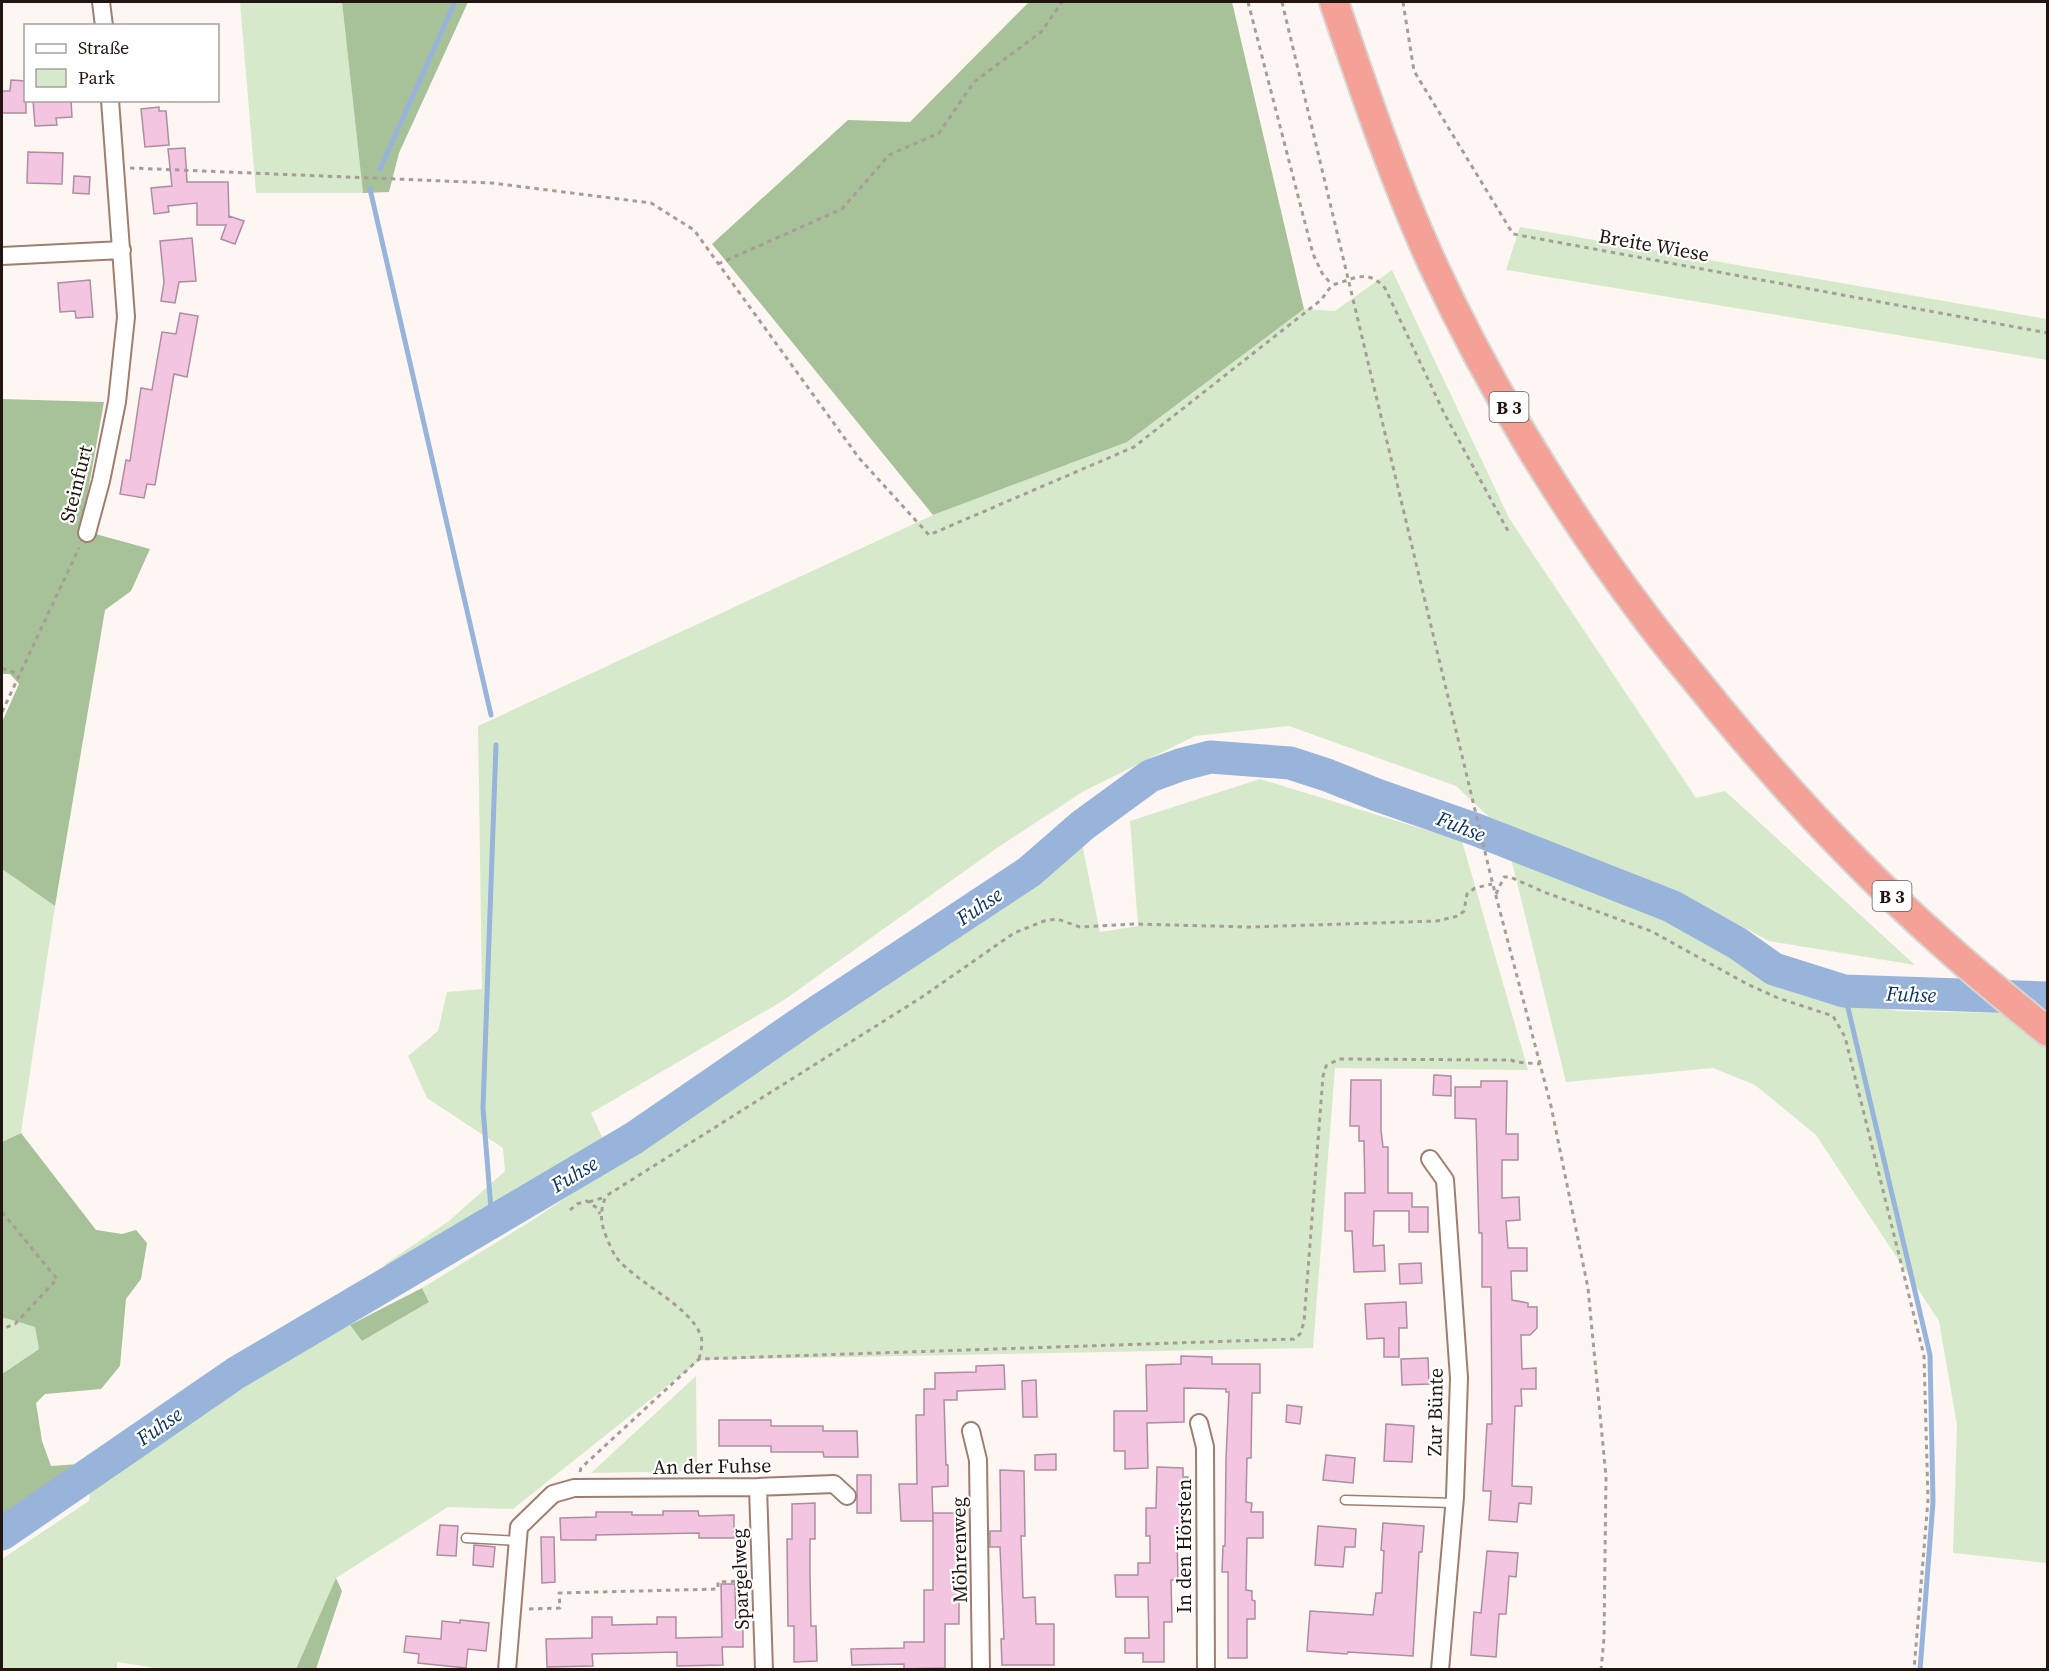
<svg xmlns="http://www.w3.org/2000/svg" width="2049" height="1671" font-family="'Source Serif 4',serif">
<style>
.green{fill:#d6eacb}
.forest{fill:#a7c198}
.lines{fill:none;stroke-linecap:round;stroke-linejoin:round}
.stream{stroke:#98b4da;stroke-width:5}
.river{stroke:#98b4da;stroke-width:33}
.building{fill:#f3c5e0;stroke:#ae8da0;stroke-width:1.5}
.service-casing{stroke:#a07e6f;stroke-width:11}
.minor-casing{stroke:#a07e6f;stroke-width:20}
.trunk-casing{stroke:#d7d5d4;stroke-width:32}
.path{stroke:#a69d98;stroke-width:3;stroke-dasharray:4.5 4.5;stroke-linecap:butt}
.service{stroke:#fff;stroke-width:8}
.minor{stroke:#fff;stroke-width:16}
.trunk{stroke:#f4a297;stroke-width:28}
.labels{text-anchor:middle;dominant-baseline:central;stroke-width:4.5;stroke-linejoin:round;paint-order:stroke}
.shield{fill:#fff;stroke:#645b57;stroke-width:1.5}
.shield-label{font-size:18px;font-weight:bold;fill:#22150f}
.street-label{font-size:20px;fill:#22150f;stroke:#fff}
.water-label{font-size:21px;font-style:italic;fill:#0c3260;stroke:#fff}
</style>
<rect width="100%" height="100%" fill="#fdf6f2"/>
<path class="green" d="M240,2H342L363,193H256Z
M1520,227L2047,319V360L1506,270Z
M1392,270L1509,518L1696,798L1725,791L1915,965L1769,941L1704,906L1489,817L1456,786L1289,726L1195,736L1084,791L997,848L784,1000L591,1113L604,1141L572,1159L390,1273L385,1264L449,1221L505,1171L503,1148L427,1098L408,1056L438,1031L447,992L482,989L478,726L933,515L1127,442L1304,309L1335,311Z
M1260,779L1462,841L1528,1070L1335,1068L1313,1348L700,1360L513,1509L448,1507L336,1578L296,1669H163L117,1662V1669L2,1670V1559L89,1501L90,1493L239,1385L350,1325L362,1341L429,1302L422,1288L531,1221L973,928L1082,844L1100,932L1138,926L1130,821Z
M1509,850L1648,906L1755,968L1790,991L1898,1011L2047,1014V1563L1953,1553L1957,1425L1939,1321L1816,1135L1755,1085L1713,1068L1566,1082Z
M2,869L55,906L21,1133L2,1142Z
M5,1318L35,1327L39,1349L2,1374V1319Z
M696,1376L697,1471L591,1473Z"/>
<path class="forest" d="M342,2H468L399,153L389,192L363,193Z
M1029,2H1232L1304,309L1127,442L933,515L712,244L848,120L910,122Z
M2,399L104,402L81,530L150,549L131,591L105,610L55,906L2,869V722L19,684L10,674H2Z
M21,1133L96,1230L122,1234L136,1230L147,1243L141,1279L126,1299L120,1366L101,1389L45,1394L36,1403L42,1441L51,1466L93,1463L2,1519V1374L39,1349L35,1327L5,1318L2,1319V1142Z
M422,1288L429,1302L362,1341L350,1325Z
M336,1578L342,1591L316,1669H296Z"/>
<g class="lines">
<path class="stream" d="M380,169L455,2
M370,189L491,715
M1844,991L1930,1355L1933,1502L1920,1670
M492,1222L483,1108L496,745"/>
<path class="river" d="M2,1534L236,1373L634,1138L814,1014L1029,872L1083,825L1150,776L1180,765L1210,757L1290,763L1327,775L1377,795L1477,830L1671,906L1737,943L1774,969L1844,991L2048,998"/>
</g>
<path class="building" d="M11,80L26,81V113H2V91H10Z
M33,100H71L72,117L56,118L57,125L35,126Z
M159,107V111H166L169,145L145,147L141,109Z
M185,148L187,182H228L229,218V216L244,221L235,244L221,239L226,225H197V203L168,206L169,212L154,214L151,188L172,186L168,149Z
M28,152L63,153L62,184L27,183Z
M74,176L90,177L89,194L73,193Z
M192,238L196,281L179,282L175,303L161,301L164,282L160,241Z
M90,280L93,317L76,318L75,311L60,312L58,283Z
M180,313L198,316L187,377L174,374L155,485L147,484L144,498L120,494L126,460L130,461L141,388L152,390L162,332L176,334Z
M1434,1075L1451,1076V1096L1433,1095Z
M1351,1080H1381V1130L1383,1147H1388V1193H1412V1207H1428V1232H1409V1211H1374L1373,1246L1384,1245L1385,1271L1354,1272L1352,1231H1345V1193H1365L1364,1141H1359V1126H1350Z
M1481,1081H1507L1506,1134H1518V1160H1502V1198L1519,1197L1520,1220L1506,1221L1508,1248H1527V1271H1511L1512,1300L1528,1303V1307H1537V1328L1530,1335H1521L1522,1369L1536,1368V1389H1521L1522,1406H1515L1512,1486L1532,1487L1531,1504L1519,1503L1517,1522L1489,1520L1491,1491H1483L1487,1424H1492L1491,1287H1482V1233H1479L1476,1119L1455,1118V1087H1481Z
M1421,1263L1422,1283L1400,1284L1399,1264Z
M1406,1302L1407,1328H1399V1357H1384V1338L1367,1339L1365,1304Z
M1181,1356L1212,1357V1364H1260V1393H1252L1251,1458H1247L1246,1502L1252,1503L1251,1512H1263V1538H1247L1246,1590L1252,1591V1600L1255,1601V1619H1247V1658H1228V1572H1222L1223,1546H1225L1226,1459L1229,1392H1226V1389L1184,1388V1422L1147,1423L1148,1468L1125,1469V1451H1114V1411H1147L1146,1365L1181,1364Z
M1428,1358L1429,1384L1402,1385L1401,1359Z
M1004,1365L1005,1389L957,1391V1400H944L946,1465H948V1486L932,1487L933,1521H901L899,1484H917L916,1415H924V1389H935V1373L976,1372V1366Z
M1036,1380L1037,1417H1023L1022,1381Z
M1287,1405L1302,1407L1300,1424L1286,1422Z
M719,1420H771V1426H823V1431H857L858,1457H824L823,1452H771V1446H719Z
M1386,1424L1414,1426L1412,1462L1384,1461Z
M1056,1454V1470H1035V1455Z
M1326,1455L1355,1458L1353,1483L1323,1480Z
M1157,1467L1183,1468V1477H1188V1492H1182V1536H1177L1178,1580H1171L1172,1622H1164V1662H1143V1653H1125V1638H1149L1148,1597H1116L1115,1575H1138V1563H1150V1536H1146V1508H1156Z
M1000,1470L1024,1471L1025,1536H1021L1023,1598L1035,1597L1036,1624H1054V1665H1002L1001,1639H1004L1000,1547H990V1531H1001Z
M857,1475H871V1513H857Z
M815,1503V1539H810V1575L811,1626H816L817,1661L794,1662V1626H788L787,1539H792V1504Z
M663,1511H698L699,1516L734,1515V1538H699V1533L596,1535V1540H561L560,1518L596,1517V1512H632V1515H663Z
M933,1513H959V1624H945V1668L904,1669V1664L852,1665L851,1649L904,1648V1642H924V1590H933Z
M1383,1523L1424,1526L1422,1552H1419L1413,1656L1348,1652L1347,1654L1307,1651L1310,1611L1373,1615L1376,1593H1382L1384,1551L1381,1550Z
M440,1525L458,1526L456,1556L437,1555Z
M1318,1526L1356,1529L1355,1547H1345L1343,1567L1315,1565Z
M541,1537H554L555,1582L542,1583Z
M474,1545L495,1547L493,1567L473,1565Z
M1487,1551L1518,1553L1516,1577L1509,1576L1506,1614H1499L1496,1657L1471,1655L1474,1612L1481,1613Z
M721,1584H735L736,1629H743V1647H722L723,1665L677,1666V1652L592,1654L593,1666L547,1667L546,1639L592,1638V1617H612V1625L657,1624V1617H676V1638L722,1637Z
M460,1620L489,1623L486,1651L468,1649L466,1668L418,1663L419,1654L404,1652L406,1636L441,1639L442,1621L460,1623Z"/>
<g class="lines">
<g class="service-casing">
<path id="service" d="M1345,1500L1454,1503
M466,1538L518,1541"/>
</g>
<g class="minor-casing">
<path id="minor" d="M101,2L104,26
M2,256L122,250
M87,533L101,481L117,402L126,317L110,100
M1430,1159L1445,1180L1459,1378L1455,1497L1440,1670
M1199,1423L1205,1447L1206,1670
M971,1431L978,1460L981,1670
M758,1487L764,1670
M507,1670L519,1527L553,1494L574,1488L758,1487L834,1484L847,1496"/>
</g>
<g class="trunk-casing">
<path id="trunk" d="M1334,2C1364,90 1394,180 1433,265C1489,386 1564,509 1644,615C1667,646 1692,675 1716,705C1785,789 1859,869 1940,941C1975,973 2011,1002 2048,1032"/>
</g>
<path class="path" d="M1248,2L1313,254L1322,273L1332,285
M1282,2L1491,877L1551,1106L1588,1288L1606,1477L1604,1638L1601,1670
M1403,2L1414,71L1513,234L2048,333
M130,168L492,183L651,203L694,230L859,458L929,535L1134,447L1321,300L1332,285C1355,279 1367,268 1385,288L1444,413L1508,531
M718,264L842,209L889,155L939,133L974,82L1041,32L1062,2
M2,668L18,674
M2,712L79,548
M1496,894L1504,877H1510L1544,892L1651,931L1747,984L1778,998L1833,1016L1845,1037L1924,1356L1928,1500L1914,1670
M589,1202L605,1197
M570,1210L577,1204L587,1201L597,1208L600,1214
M2,1212L57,1279L15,1324L2,1329
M699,1359C701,1351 703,1344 701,1336C689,1304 637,1284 616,1257C612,1251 609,1243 606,1236C600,1222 600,1210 606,1196L922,997L1014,933L1044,921L1057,919L1080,927L1134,924L1249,927L1437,921L1458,916L1464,911L1467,894L1475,888L1492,884
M580,1472L581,1468L699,1359L1294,1339L1300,1334L1304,1322L1323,1076L1326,1066L1339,1059L1511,1060L1516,1062L1540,1064
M529,1609L560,1608L559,1593L718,1589V1582L745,1581"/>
<use href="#service" class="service"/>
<use href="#minor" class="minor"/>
<use href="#trunk" class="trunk"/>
</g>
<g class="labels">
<g class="shield">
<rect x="1489.5" y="392" width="39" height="30" rx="4.5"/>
<rect x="1872.5" y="881" width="39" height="30" rx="4.5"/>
</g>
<g class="shield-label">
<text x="1509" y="407">B 3</text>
<text x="1892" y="896">B 3</text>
</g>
<g class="street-label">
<text transform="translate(1654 245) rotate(10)">Breite Wiese</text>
<text transform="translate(76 484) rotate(-76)">Steinfurt</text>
<text transform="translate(1435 1412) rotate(-89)">Zur Bünte</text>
<text transform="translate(712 1466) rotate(-1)">An der Fuhse</text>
<text transform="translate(1184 1546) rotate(-90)">In den Hörsten</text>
<text transform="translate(959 1550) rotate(-91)">Möhrenweg</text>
<text transform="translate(740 1579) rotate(-92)">Spargelweg</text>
</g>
<g class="water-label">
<text transform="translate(1461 826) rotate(21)">Fuhse</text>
<text transform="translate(979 906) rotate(-34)">Fuhse</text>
<text transform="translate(1911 994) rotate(2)">Fuhse</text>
<text transform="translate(574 1174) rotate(-31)">Fuhse</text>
<text transform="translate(159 1426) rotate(-35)">Fuhse</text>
</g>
</g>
<rect width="2049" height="1671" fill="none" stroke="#22150f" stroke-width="6"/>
<rect x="24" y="24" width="195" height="78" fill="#ffffff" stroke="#a7a19f" stroke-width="1.5"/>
<rect x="36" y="44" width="30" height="9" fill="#ffffff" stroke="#a7a19f" stroke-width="1.5"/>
<text x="78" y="54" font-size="18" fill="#22150f">Straße</text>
<rect x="36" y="69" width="30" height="18" fill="#d6eacb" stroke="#a7a19f" stroke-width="1.5"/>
<text x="78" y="84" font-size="18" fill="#22150f">Park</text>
</svg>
